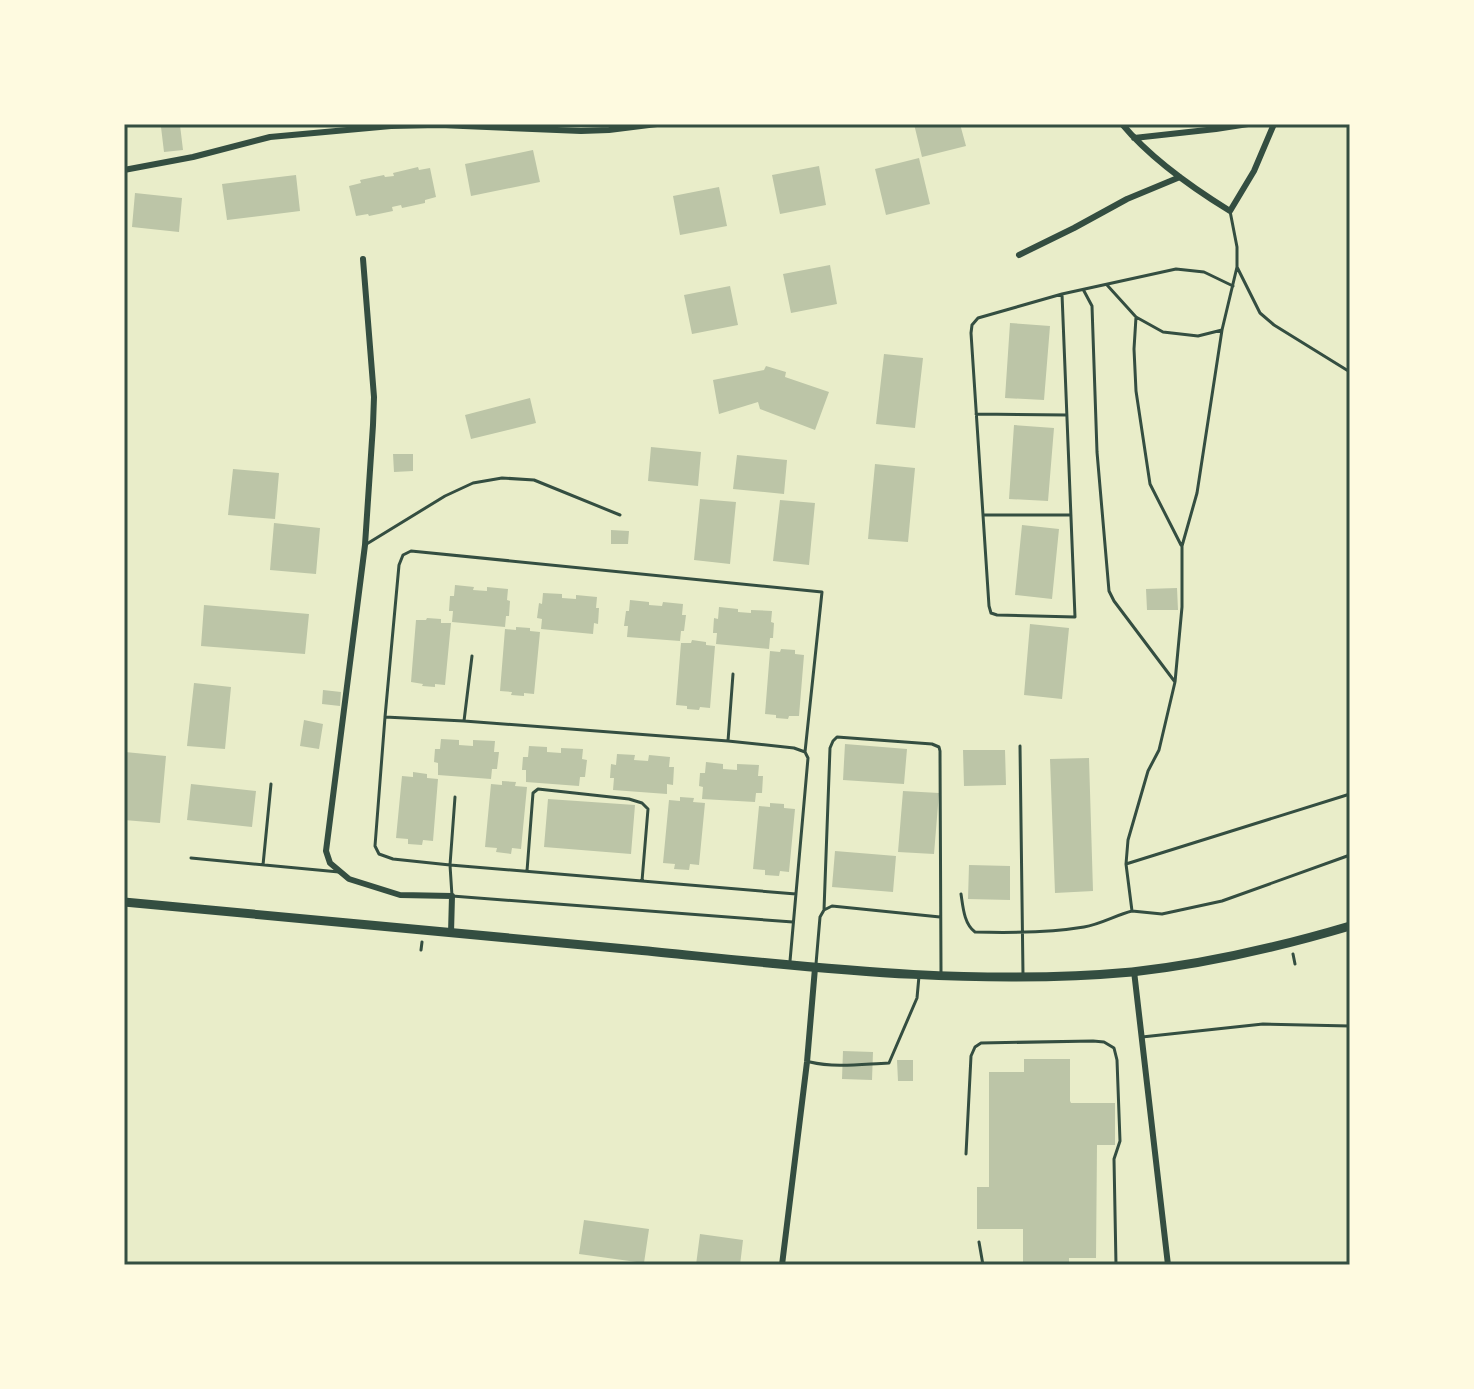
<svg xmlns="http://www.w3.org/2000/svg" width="1474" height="1389" font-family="Lora,serif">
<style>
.building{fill:#bcc5a7}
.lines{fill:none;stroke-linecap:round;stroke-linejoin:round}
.path{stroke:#344e41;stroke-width:3}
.service{stroke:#344e41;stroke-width:3}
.minor{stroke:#344e41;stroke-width:6}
.secondary{stroke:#344e41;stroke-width:9}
.neatline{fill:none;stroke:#344e41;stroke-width:3}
</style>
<rect width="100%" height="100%" fill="#e9edc9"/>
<path class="building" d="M914,124H960L966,146L922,157Z
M180,125L183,150L164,152L161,127Z
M533,150L540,182L471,196L465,164Z
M919,158L930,204L886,215L875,169Z
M819,166L826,205L780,214L772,175Z
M418,167L419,170L430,168L436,197L425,200V203L402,208L401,205L392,207L393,211L369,216L368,214L356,216L349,186L361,183L360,180L384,175L385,177L394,176L393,173Z
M296,175L300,211L227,220L222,184Z
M719,187L727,226L680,235L673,196Z
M135,193L182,198L179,232L132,227Z
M830,265L837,304L791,313L783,274Z
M730,286L738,325L692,334L684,295Z
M1010,323L1050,326L1044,400L1005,398Z
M884,354L923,358L915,428L876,424Z
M766,366L786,372L785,377L829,392L815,430L760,409L758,402L719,414L713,380L764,370Z
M530,398L536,423L471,439L465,415Z
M1014,425L1054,428L1048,501L1009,499Z
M651,447L701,452L698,486L648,481Z
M393,454H413V471L394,472Z
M737,455L787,460L784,494L733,489Z
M875,464L915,468L908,542L868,539Z
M233,469L279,473L275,519L228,515Z
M700,499L736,502L730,564L694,560Z
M780,500L815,503L809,565L773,561Z
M274,523L320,528L316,574L270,570Z
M1022,525L1059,529L1052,599L1015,595Z
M611,530L629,531L628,544H611Z
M455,585L474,587L473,590L487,591V587L508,589L507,600L510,601L509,616H506L505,627L452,622L453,611H449L450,596H454Z
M1177,588L1178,610H1147L1146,589Z
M543,593L562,594V598L576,599V595L597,597L596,608H599L598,624L594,623L593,634L541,629L542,619L537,618L539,603L542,604Z
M630,600L649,602V605L662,606L663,602L683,604L682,615H686L684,631H681L680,641L627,637L628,626H624L626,611H629Z
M204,605L309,614L305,654L201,646Z
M719,607L738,609V612L751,613V610L772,611L771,622L774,623L773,638H770L769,649L716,644L717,633H713L714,618L718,619Z
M427,618L441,619V623H451L445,685L435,684V687L422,686L423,684L411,682L416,620H426Z
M1030,624L1069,628L1062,699L1024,695Z
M516,627L530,628V631L540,632L534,694L524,693V696L511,695L512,692L500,691L505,629L516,630Z
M692,640L706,642V645L715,646L710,708L700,707L699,710L687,709V706L676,705L681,643H691Z
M781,649L795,650V654L804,655L799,716H789L788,719L776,718V715L765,714L770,651L780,652Z
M194,683L231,687L225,749L187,746Z
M323,690L341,692L340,706L322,704Z
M304,720L323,724L319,749L300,746Z
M441,739L459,740V745L473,746V740L495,741L494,752H499L497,769H492L491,779L438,775V763L434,762L435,749H440Z
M845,744L907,749L904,784L843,780Z
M529,746L547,747V752L561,753V748L583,749L582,759L587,760L585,777H580L579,786L526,782V770H522L523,757H528Z
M963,750H1005L1006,785L964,786Z
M125,752L166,756L160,823L124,820Z
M617,754L635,755L634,760L648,761L649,755L670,757L669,767H674L673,785L667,784V794L613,790L614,778H610L611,764L616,765Z
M1089,758L1093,891L1055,893L1050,759Z
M706,762L723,764V769L737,770V764L759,765L758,776H763L762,793H756L755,802L702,799L703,787L699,786L700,773H705Z
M413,772L427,774V778L438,779L433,841L423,840L422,845L408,844V839L396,838L402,776L413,777Z
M502,781L516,782L515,786L527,787L521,849L512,848L511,854L496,852L497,848L485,847L491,784L502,785Z
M191,784L256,791L252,827L187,820Z
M903,791L939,793L934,854L898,852Z
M680,797L694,798L693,802L705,803L699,865L690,864L689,870L674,869L675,864L663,863L669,800L680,801Z
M548,799L635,805L631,854L544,847Z
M770,803L784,804V808L795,809L789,872L780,871L779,876L765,875V870L753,869L759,806L770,807Z
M835,851L896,856L893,892L832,887Z
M969,865L1010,866V900L968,899Z
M843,1051L873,1052L872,1080L842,1079Z
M1024,1059H1070V1101L1071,1103H1115V1145H1097L1096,1258H1069V1265H1023V1229H977V1187H989V1072H1024Z
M897,1060H913V1081H898Z
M584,1220L649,1229L644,1263L579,1254Z
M700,1234L743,1240L740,1265H696Z"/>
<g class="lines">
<path class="path" d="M421,950L422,942
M1293,954L1295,964"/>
<path class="service" d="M1230,211L1237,247V267L1260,313L1274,325L1350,372
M1237,267L1222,330L1197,493L1182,546V607L1175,682L1159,750L1148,771L1128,840L1126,864L1132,911L1162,914L1222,901L1350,855
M1107,285L1136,317L1163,332L1198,336L1222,330
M1084,291L1092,306L1097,452L1109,591L1114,601L1175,682
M1062,294L1075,617L997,615L991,613L989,606L971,333L972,325L978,318L1062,294L1176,269L1204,272L1233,286
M1136,317L1134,349L1136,391L1150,484L1181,545
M976,414L1067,415
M983,515H1071
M365,545L445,496L473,483L502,478L534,480L620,515
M385,717L399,565L403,555L411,551L822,592L805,752
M464,721L472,656
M728,741L733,674
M1020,746L1023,974
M455,797L450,865L393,859L379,854L375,846L385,717L464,721L728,741L794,748L805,752L808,758L790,961
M191,858L339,872
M1126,864L1350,794
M263,865L271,784
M527,871L533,793L538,789L629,799L642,803L648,809L642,881
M961,894C963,907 964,924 975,932C1011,933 1048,933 1084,927C1101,924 1116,915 1132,911
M824,910L830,748L833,741L837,737L932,744L939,747L940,751L941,972
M793,922L452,896L450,865L796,894
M816,964L820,917L824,910L832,906L940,917
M1142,1037L1263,1024L1350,1026
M810,1062C835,1068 863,1064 889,1063L917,998L919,976
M966,1154L971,1056L975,1047L981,1043L1093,1041L1104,1042L1114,1048L1117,1060L1120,1141L1114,1159L1116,1265
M979,1242L983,1265"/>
<path class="minor" d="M1122,124C1151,159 1191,187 1230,211L1254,171L1274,124
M1134,138L1216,129L1248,124
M124,170L193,157L270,137L391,126L440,125L581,131L609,130L657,124
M1019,255L1074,228L1127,199L1180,177
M363,259L374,397L373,425L365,545L326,851L330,863L349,879L400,895L452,896L451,933
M1134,971L1168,1265
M782,1265L807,1062L815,968"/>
<path class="secondary" d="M124,902C295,918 466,934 637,950C801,966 966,987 1132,972C1206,964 1279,947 1350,926"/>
</g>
<rect width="1474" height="1389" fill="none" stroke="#fefae0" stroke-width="252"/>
<rect x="126" y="126" width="1222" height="1137" class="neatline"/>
</svg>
